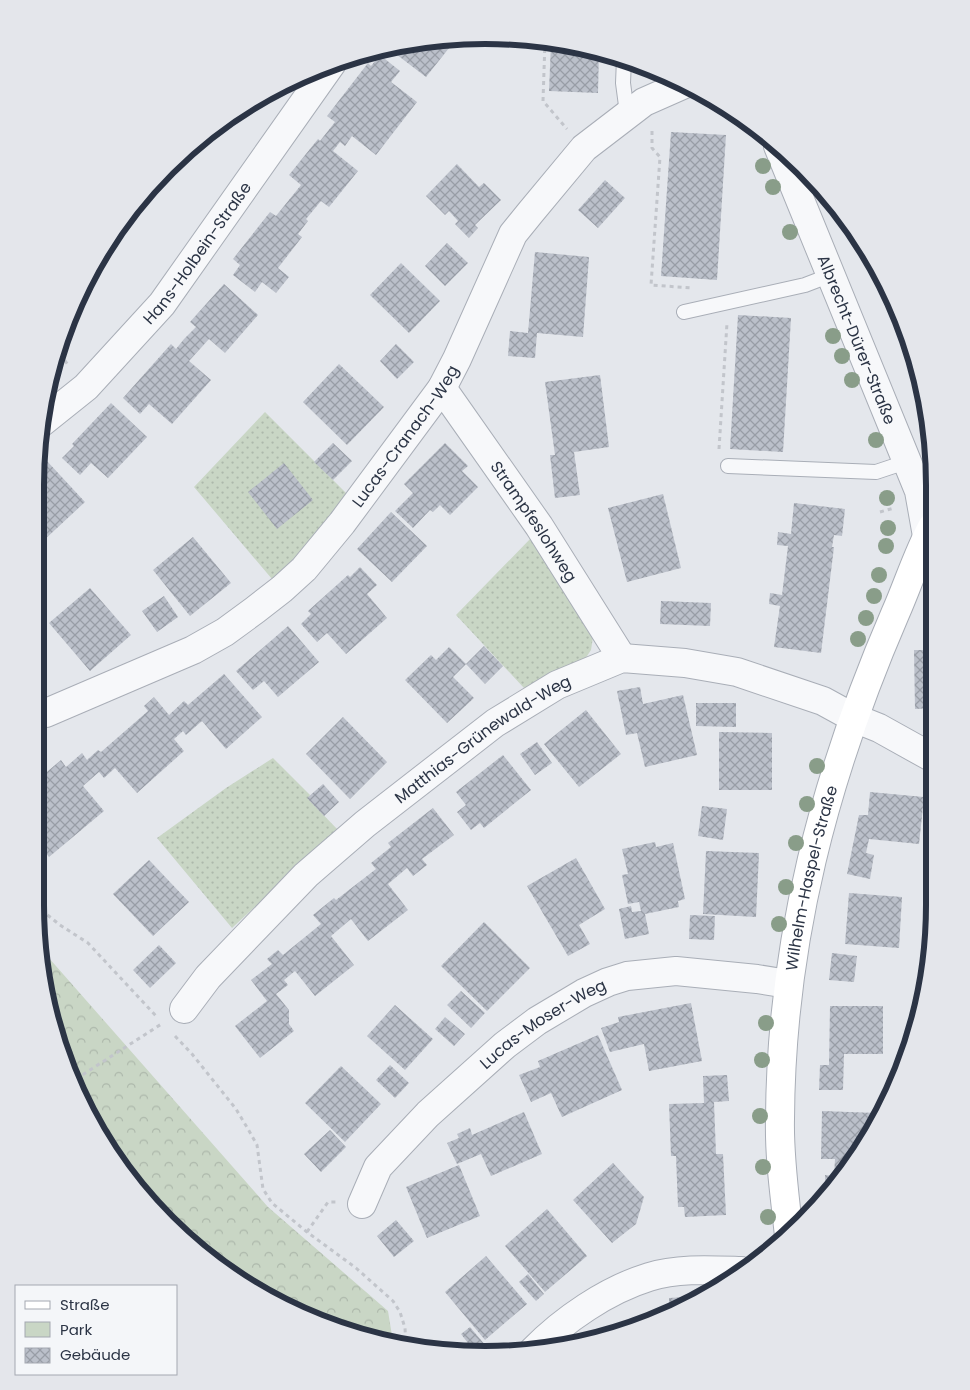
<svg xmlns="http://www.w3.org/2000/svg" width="970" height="1390" font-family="Poppins,sans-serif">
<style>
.green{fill:url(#green-dots)}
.forest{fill:url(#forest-crowns)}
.building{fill:url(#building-cross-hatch)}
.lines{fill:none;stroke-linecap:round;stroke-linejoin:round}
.lane-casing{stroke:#a9aeb7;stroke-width:16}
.street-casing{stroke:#a9aeb7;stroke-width:30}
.secondary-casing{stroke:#a9aeb7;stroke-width:30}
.path{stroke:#c2c5cb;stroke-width:3;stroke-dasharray:4 4;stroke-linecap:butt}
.lane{stroke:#f7f8fa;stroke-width:14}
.street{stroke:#f7f8fa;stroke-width:28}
.secondary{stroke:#fff;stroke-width:28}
.tree{fill:#899d89}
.labels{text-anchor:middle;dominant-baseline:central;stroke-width:4.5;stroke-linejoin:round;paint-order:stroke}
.street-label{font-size:16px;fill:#2b3445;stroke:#f4f6f9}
.rim{fill:none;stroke:#2b3445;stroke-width:6}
</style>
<defs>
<pattern id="green-dots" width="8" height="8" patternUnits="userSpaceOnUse" patternTransform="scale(1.25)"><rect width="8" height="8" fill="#c9d6c5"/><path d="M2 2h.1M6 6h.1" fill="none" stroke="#adb8ab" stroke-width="1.8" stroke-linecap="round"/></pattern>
<pattern id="forest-crowns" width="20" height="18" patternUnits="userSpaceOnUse" patternTransform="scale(1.25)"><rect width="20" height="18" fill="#c9d6c5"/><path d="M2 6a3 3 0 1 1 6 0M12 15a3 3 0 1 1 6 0" fill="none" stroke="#adb8ab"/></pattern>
<pattern id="building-cross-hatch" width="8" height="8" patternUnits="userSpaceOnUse" patternTransform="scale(1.25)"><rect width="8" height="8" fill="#bbc0ca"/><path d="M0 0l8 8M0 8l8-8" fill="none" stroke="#989da6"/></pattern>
</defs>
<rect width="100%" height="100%" fill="#e4e7ec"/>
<path class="green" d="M265,412L349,496L302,552L272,579L194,487Z
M532,537L593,637L591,650L583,662L524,688L456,615Z
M273,758L310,795L308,799L338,830L232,928L157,838L226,788Z"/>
<path class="forest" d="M41,949L268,1207L388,1311L393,1342L313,1321L189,1244L111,1155L50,1022Z"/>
<path class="building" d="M457,38L426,77L388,48L426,39Z
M551,42L599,50L598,93L549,91Z
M380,55L400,71L391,82L417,102L376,155L352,136L345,146L340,142L333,151L358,171L329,207L321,201L306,219L308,221L298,234L302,237L278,268L289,277L276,293L262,282L255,292L233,275L240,265L233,259L270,212L276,216L301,185L289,175L318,139L320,141L335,122L327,116L368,63L371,66Z
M671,132L726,135L717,280L661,276Z
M457,164L479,187L484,183L501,200L475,225L478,228L469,238L455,224L458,221L449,211L445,215L426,196Z
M605,180L625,198L598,228L578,210Z
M447,243L468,263L445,286L425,266Z
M535,252L589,257L583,337L537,333L535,358L508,356L510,331L528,333Z
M401,263L440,301L409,333L370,295Z
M224,284L258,315L225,353L209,339L189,361L211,380L172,424L149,404L140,414L123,398L171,344L176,349L184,339L196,327L190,322Z
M738,315L791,318L783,452L730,449Z
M396,344L414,362L397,379L380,361Z
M339,364L384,407L347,445L303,402Z
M600,375L609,447L574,452L580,495L555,498L550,455H555L545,382Z
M111,403L147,437L108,478L91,463L80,475L62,458L74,446L72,444Z
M333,443L352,461L333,480L314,462Z
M445,443L468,466L462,471L478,487L450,515L440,505L433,512L430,510L413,528L395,511L413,493L404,484Z
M46,460L85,502L42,542L35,535V485L37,468Z
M284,463L313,500L277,529L248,492Z
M663,494L681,568L627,582L608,508Z
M794,503L845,509L842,536L834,535L832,547H834L821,653L774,647L780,606L769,604L770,593L782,595L788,546L777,545L778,532L791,534Z
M391,512L427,546L392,582L357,549Z
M193,537L231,583L190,616L153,570Z
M360,567L377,585L367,594L387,618L346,654L327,633L317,642L301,624L311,614L308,611L348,575L350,577Z
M90,588L131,635L90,671L49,623Z
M164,596L178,617L157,632L142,611Z
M661,601L711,603L710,626L660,624Z
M288,626L319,662L278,697L264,681L253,690L236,671Z
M484,646L503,666L485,684L466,664Z
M449,647L466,664L453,677L474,698L447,723L405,680L431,655L436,660Z
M914,650H932L933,708L915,709Z
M224,674L262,717L226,749L202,721L186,735L183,731L174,739L184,751L137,793L115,768L104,778L99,772L83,786L104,811L49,857L35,840V782L61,760L66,767L82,753L87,760L98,750L101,752L148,711L144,706L154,697L169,715L184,701L188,705Z
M640,687L643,704L683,695L697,755L645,767L637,733L626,735L617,691Z
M696,703H736V727L696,726Z
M586,710L621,754L579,787L544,744Z
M343,717L387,762L350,799L306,754Z
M719,732L772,733V790H719Z
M537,742L552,763L535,775L520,754Z
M503,755L531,790L484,828L480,823L471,830L457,812L466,805L456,792Z
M323,784L339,802L324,816L307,798Z
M870,792L924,797L919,844L869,839L866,853L874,855L870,879L847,874L859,815H868Z
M702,806L727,809L723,840L698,836Z
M433,808L454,835L422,859L427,865L413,876L407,868L388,884L408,910L368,941L351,919L331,936L354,965L315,996L295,971L284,980L288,985L276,994L289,1010V1024L294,1031L260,1058L235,1026L267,1001L251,980L272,964L267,959L278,950L283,955L321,924L313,915L334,898L336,900L376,869L371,863L391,847L388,843Z
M655,842L656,847L673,843L685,899L678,901L679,907L645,914L649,934L625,939L619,909L631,906L632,912L641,911L639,902L628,904L622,875L628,874L622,849Z
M706,851L759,853L756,917L703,914Z
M576,858L605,909L579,925L590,944L568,956L527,886Z
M149,860L189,902L153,936L113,894Z
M849,893L902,897L899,948L845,944Z
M690,915L715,916L714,940L689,939Z
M484,922L530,968L487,1011L441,966Z
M159,945L176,963L150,988L133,970Z
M832,953L857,956L854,982L829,980Z
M461,991L485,1013L471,1028L447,1005Z
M691,1003L702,1061L649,1071L644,1044L610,1052L601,1028L619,1022L618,1017Z
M395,1005L433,1039L405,1070L367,1036Z
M830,1006H883V1054H844L843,1090H819L820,1065H829Z
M445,1017L465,1034L454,1046L435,1029Z
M598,1035L622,1090L562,1117L551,1093L531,1102L519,1075L540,1067L538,1061Z
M390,1065L409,1083L395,1098L376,1080Z
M341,1066L381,1104L345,1142L305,1103Z
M727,1075L729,1101L714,1102L716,1154H723L726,1215L685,1217L684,1207H678L676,1156H671L669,1104L704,1103L703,1076Z
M822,1111L877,1113V1123L854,1160H845L844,1176L825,1197V1175L834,1176L835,1159H821Z
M524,1112L542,1154L491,1176L481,1154L457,1164L447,1143L459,1138L457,1134L470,1128L472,1135Z
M330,1130L346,1147L321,1172L304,1154Z
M613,1163L644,1197L636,1224L612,1243L573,1200Z
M459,1165L480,1216L427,1238L406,1187Z
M547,1209L587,1256L545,1292L505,1246Z
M396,1220L414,1241L394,1257L377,1236Z
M486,1256L527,1304L485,1340L445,1292Z
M528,1274L544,1294L536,1301L519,1282Z
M703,1296L684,1309L670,1313L669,1298Z
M655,1312L657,1317L621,1328L620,1327Z
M470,1327L486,1346L479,1351H474L461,1334Z"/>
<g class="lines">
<g class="lane-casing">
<path id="lane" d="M624,59L623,83L627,113
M684,312L805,285L831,275
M728,466L876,472L906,462"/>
</g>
<g class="street-casing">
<g id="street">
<path id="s1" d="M778,146L919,491L927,536"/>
<path id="s2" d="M442,388L539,526L622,658"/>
<path id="s3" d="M41,423L86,387L162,304L332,63"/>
<path id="s4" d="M46,713L193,650L225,632L255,610L282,589L304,569L342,523L442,388L457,359L513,234L530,213L584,148L644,102L687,83"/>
<path id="s5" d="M184,1009L208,977L306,875L365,824L495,723L557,685L622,658L685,663L737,672L823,701L854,718L879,728L933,758"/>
<path id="s6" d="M362,1204L378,1167L428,1114L505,1045L537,1021L584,993L608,982L627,976L676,971L757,979L788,984"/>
<path d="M533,1351C563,1320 607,1290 649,1277C677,1268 711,1270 741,1271"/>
</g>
</g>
<g class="secondary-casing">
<g id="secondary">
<path id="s7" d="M789,1236C785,1197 779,1158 780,1119C781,941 825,776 895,614C908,585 917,555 932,527"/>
</g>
</g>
<path class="path" d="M545,41L543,101L567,129
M652,131V148L660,157L651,285L692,288
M94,263L110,242
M60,354L68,365
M719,449L727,323
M880,512L894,508
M925,610H932
M35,754L44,747
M35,905L60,925L88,943L157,1017
M175,1036L192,1054L236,1109L248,1129L257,1145L263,1189L272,1203L307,1232L356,1268L393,1301L400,1312L405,1328L406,1346
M76,1079L163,1023
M307,1232L328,1202H336"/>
<use href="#lane" class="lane"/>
<use href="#street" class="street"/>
<use href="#secondary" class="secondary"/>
</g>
<g class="tree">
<circle cx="763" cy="166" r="8"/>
<circle cx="773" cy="187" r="8"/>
<circle cx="790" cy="232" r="8"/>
<circle cx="833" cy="336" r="8"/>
<circle cx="842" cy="356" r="8"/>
<circle cx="852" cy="380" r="8"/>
<circle cx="876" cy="440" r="8"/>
<circle cx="887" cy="498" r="8"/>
<circle cx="888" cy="528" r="8"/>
<circle cx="886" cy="546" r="8"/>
<circle cx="879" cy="575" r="8"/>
<circle cx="874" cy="596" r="8"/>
<circle cx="866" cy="618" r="8"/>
<circle cx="858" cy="639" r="8"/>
<circle cx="817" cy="766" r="8"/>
<circle cx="807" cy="804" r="8"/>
<circle cx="796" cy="843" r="8"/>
<circle cx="786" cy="887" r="8"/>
<circle cx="779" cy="924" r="8"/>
<circle cx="766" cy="1023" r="8"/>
<circle cx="762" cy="1060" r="8"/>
<circle cx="760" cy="1116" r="8"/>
<circle cx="763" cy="1167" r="8"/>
<circle cx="768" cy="1217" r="8"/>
</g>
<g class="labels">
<g class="street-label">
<text stroke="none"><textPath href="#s3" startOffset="232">Hans-Holbein-Straße</textPath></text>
<text stroke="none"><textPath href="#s1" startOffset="209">Albrecht-Dürer-Straße</textPath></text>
<text stroke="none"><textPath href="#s4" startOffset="465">Lucas-Cranach-Weg</textPath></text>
<text stroke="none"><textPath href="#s2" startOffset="162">Strampfeslohweg</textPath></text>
<text stroke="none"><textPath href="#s5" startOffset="405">Matthias-Grünewald-Weg</textPath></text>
<text stroke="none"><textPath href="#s7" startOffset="361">Wilhelm-Haspel-Straße</textPath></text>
<text stroke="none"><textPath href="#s6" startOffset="260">Lucas-Moser-Weg</textPath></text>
</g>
</g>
<path d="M0 0H970V1390H0ZM485 44H485A441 441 0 0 1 926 485V905A441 441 0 0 1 485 1346H485A441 441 0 0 1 44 905V485A441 441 0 0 1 485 44Z" fill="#e4e6eb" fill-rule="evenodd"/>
<path class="rim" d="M485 44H485A441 441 0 0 1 926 485V905A441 441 0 0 1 485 1346H485A441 441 0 0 1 44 905V485A441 441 0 0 1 485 44Z"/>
<rect x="15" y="1285" width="162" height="90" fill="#f4f6f9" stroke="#a4a8b1"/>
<rect x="25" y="1301" width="25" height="8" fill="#ffffff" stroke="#a4a8b1"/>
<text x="60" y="1310" font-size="15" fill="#2b3445">Straße</text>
<rect x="25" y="1322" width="25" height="15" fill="#c9d6c5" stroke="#a4a8b1"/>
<text x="60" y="1335" font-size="15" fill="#2b3445">Park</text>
<rect x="25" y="1348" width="25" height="15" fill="url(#building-cross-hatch)" stroke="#a4a8b1"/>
<text x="60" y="1360" font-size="15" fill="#2b3445">Gebäude</text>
</svg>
